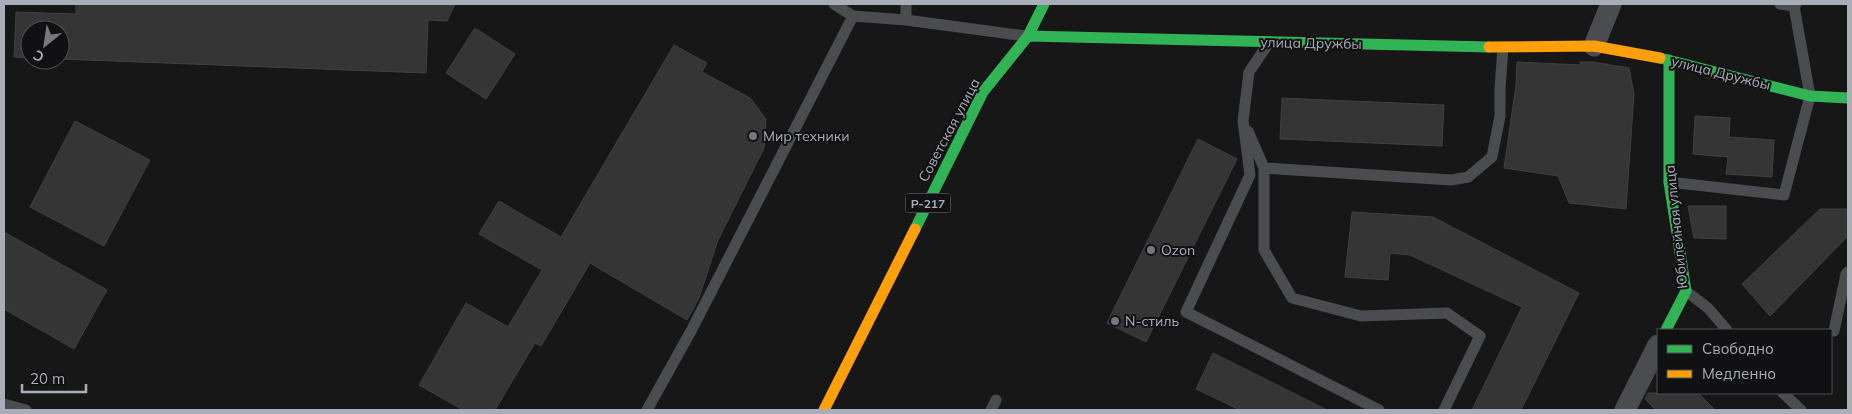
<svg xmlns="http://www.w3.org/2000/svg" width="1852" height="414" font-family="Mulish,sans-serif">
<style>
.building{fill:#353536;stroke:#3f4043}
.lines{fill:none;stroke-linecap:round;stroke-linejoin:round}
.lane{stroke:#4b4c50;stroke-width:11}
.street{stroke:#4b4c50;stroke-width:21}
.fast{stroke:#30b455;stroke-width:11}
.slow{stroke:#ff9f0a;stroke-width:11}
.poi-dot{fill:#757880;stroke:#111113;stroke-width:2}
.labels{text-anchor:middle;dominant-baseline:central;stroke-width:4;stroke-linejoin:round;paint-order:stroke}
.shield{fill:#111113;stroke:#7b7e86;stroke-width:1}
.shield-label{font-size:12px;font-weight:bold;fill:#a8adb8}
.street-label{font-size:14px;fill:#a8adb8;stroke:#111113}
.poi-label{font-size:14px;fill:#a8adb8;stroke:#111113;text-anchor:start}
</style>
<rect width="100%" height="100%" fill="#171717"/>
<path class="building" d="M76,4H455L447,21L428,20L426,73L60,59V30H30V58L14,57L16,12L76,14Z
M475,28L515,54L486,99L446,73Z
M674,45L707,63L702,72L750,98L766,119L764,148L718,240L699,298L687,320L590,263L541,346L535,343L495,410H463L419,385L466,303L508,327L542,270L479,234L499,201L561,237Z
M1517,62L1581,65L1580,62H1593L1629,68L1634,94L1626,209L1569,203L1558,176L1504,168L1516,85Z
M1282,98L1444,105L1442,146L1280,139Z
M1695,116L1730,118L1729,137L1774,140L1772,177L1726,174L1728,157L1693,154Z
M75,121L150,160L104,246L30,207Z
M1198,139L1237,159L1146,342L1107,323Z
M1688,206H1726V239L1694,238Z
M1820,209H1848V236L1770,316L1742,284Z
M1352,212L1433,217L1579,293L1521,410H1472L1522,307L1410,255L1390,253L1388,280L1345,277Z
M4,232L107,290L74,349L4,309Z
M1213,353L1327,410H1240L1196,389Z
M1648,393H1698L1715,410H1656L1645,399Z"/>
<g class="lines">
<path class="lane" d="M834,4L853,16
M1780,4L1794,6
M906,20V4
M1268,44L1249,72L1243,121L1250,175L1186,312L1379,410
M1248,131L1264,168V250L1292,298L1361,316L1447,313L1480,336L1444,410
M1264,168L1451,180L1468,177L1492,157L1500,116V89L1503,47
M1669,182L1784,195L1810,96L1794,6L1796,4
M1686,291L1708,308L1727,330
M1834,331L1846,274L1848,272
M1783,393L1801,410
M4,404L26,410
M647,410L691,331L853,16L906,20L1026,36
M991,410L996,400"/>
<path class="street" d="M1594,46L1611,4
M1625,410L1658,345"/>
<path class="fast" d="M1028,36L1489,47
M1660,58L1810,96L1848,98
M915,229L983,92L1028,36L1044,4
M1666,330L1686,291L1669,182V60"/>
<path class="slow" d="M1489,47L1594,46L1660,58
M824,410L915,229"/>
</g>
<g class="poi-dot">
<circle cx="753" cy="136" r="5"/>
<circle cx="1151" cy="250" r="5"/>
<circle cx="1115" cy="321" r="5"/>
</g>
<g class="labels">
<rect class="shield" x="905.5" y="193.5" width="45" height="19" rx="4"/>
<g class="shield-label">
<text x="928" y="203">Р-217</text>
</g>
<g class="street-label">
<text transform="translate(1311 43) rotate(1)">улица Дружбы</text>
<text transform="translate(1721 73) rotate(14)">улица Дружбы</text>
<text transform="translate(949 130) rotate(-62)">Советская улица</text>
<text transform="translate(1676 227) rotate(-96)">Юбилейная улица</text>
</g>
<g class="poi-label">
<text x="763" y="136">Мир техники</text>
<text x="1161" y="250">Ozon</text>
<text x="1125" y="321">N-стиль</text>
</g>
</g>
<rect width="1852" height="414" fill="none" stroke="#a8adb8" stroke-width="10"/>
<rect x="1657" y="329" width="175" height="65" fill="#111113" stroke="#4d4f55"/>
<rect x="1667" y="345" width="25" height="8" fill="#30b455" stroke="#4d4f55"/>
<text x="1702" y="354" font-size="15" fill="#a8adb8">Свободно</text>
<rect x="1667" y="370" width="25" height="8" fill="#ff9f0a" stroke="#4d4f55"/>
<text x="1702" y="379" font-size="15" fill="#a8adb8">Медленно</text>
<g transform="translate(45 45) rotate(210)"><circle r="24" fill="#111113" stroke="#4d4f55"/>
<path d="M0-4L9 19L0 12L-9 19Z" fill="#757880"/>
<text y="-8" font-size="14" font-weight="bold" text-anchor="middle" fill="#a8adb8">С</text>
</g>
<path d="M22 384v8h64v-8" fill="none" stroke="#a8adb8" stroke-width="2.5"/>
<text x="30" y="384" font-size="15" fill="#a8adb8" stroke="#111113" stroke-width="4" paint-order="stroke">20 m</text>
</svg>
